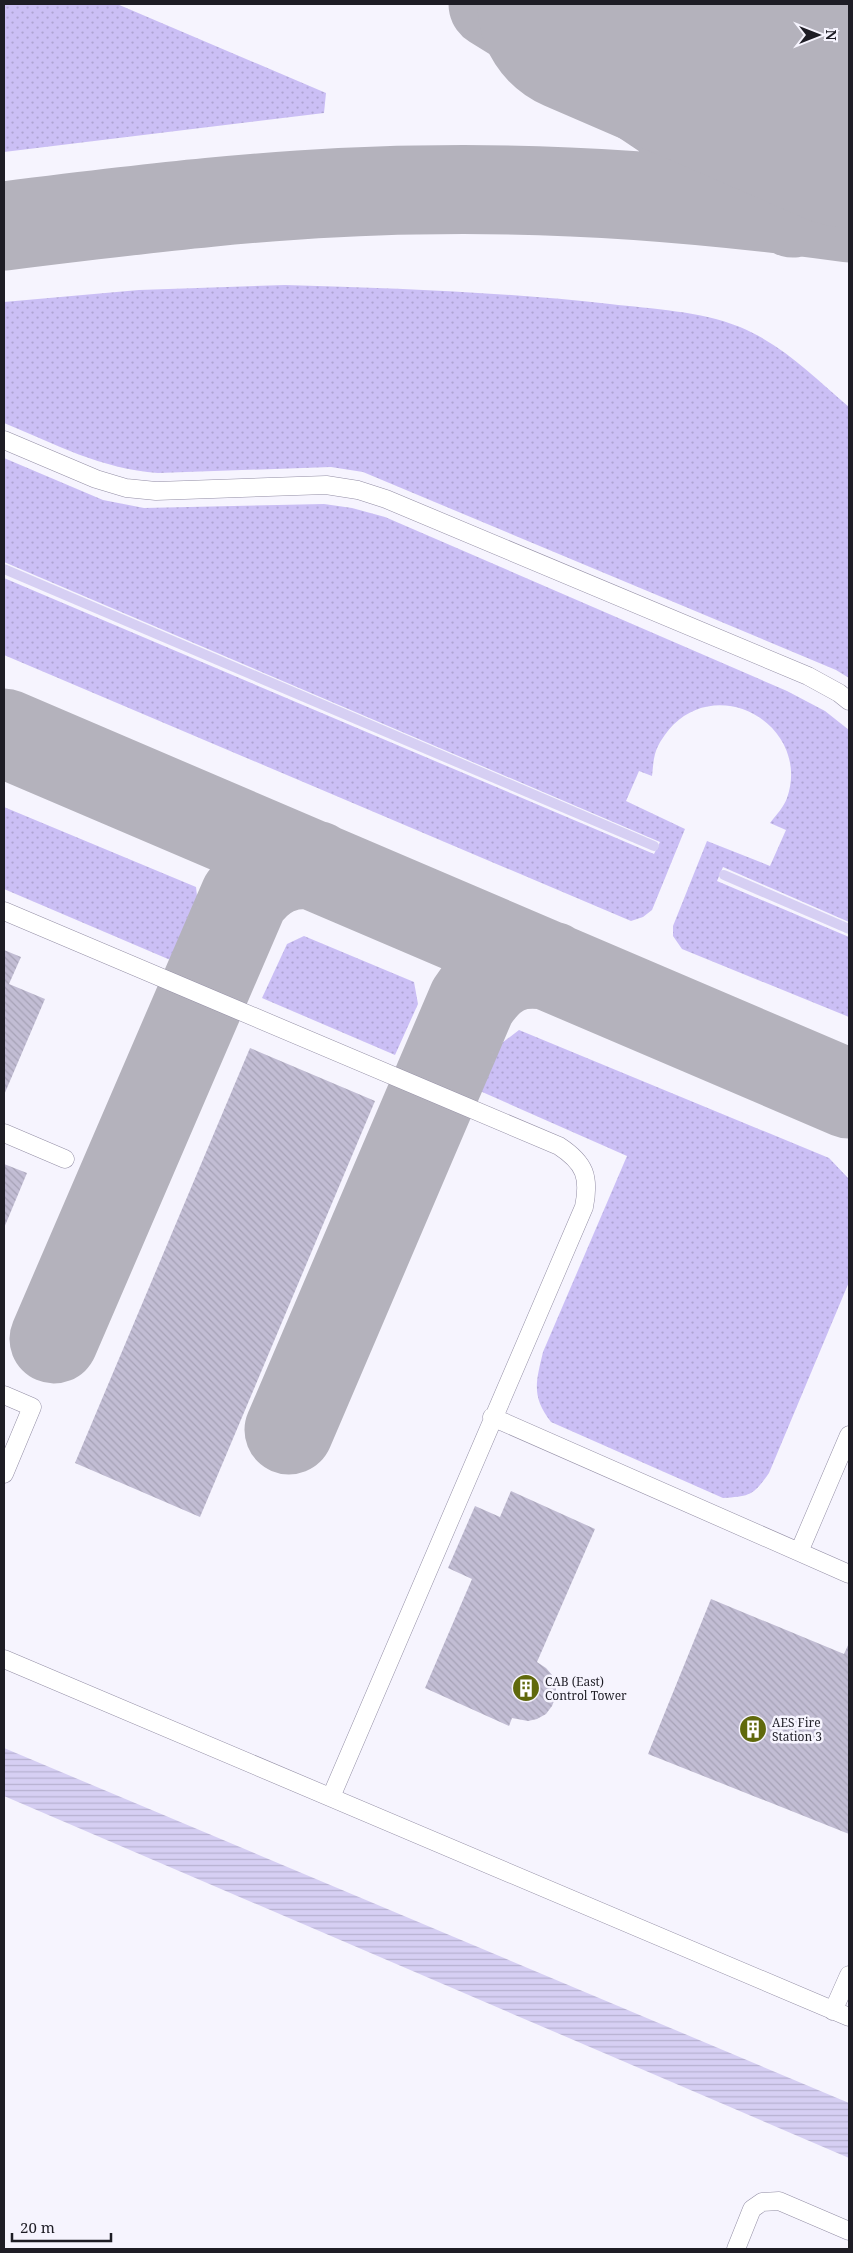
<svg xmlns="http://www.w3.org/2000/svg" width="853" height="2253" font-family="'Noto Serif',serif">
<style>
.green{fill:url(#green-dots)}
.water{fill:url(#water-rules)}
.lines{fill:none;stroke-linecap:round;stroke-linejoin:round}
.stream{stroke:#d6cff3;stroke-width:10}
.taxiway{stroke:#b4b2bc;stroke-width:89}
.runway{stroke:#b4b2bc;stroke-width:221}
.building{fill:url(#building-back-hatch)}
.lane-casing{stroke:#938ea5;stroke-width:19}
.lane{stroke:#fff;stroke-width:18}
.labels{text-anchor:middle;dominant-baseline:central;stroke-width:5;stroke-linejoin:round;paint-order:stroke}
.poi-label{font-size:12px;fill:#1e1d25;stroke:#f6f4fe;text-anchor:start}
</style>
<defs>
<pattern id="green-dots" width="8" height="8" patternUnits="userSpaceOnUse" patternTransform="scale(1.25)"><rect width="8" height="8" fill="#cbbff5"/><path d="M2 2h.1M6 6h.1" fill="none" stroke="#aea4d2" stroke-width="1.8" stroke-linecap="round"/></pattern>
<pattern id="water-rules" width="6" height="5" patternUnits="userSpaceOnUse" patternTransform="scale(1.25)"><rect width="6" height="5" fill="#d6cff3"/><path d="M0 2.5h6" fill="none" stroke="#b7b1d0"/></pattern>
<pattern id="building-back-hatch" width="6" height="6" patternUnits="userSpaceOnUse" patternTransform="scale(1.25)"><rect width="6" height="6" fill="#c2bdd4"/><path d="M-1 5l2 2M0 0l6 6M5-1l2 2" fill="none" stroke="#a6a2b6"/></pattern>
</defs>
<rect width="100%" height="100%" fill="#f6f4fe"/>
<path class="green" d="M4,4H117L326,93L324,113L4,152Z
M285,285C394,288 502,292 610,304C653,309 700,311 740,327C783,345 814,377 849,407V678L836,670L363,472L331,467L158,473C101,469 55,444 4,423V302L139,290Z
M4,458L103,500L144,508L324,504L352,508L385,517L787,691L825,711L849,730V922L723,867L717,881L849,937V1017L682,949L673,936V926L707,841L770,866L786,830L770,823C776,815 784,807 787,798C811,730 725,674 673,725C666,733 658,743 655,754C653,761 653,769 652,776L639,771L626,801L685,829L652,910L643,917L631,921L4,655V578L654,854L660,842L4,562Z
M4,807L196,887L198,905L175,962L4,889Z
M304,936L414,982L418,1004L395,1055L262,998L287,944Z
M519,1030L829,1158L849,1179V1282L769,1473C753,1496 750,1496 723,1498L551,1422C531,1396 536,1382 543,1352L627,1156L480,1091L498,1046Z"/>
<path class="water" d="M4,1748L849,2103V2158L4,1796Z"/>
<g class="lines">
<path class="stream" d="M4,569L654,846
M724,875L849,929"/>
<path class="taxiway" d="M493,4L577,56L677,123L793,213
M4,226C140,209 278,192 416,190C560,187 706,198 849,218
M4,733L849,1094
M54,1339L244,898C262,873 284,862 315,865
M289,1430L472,1002C493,970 514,960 551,966"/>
<path class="runway" d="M588,4L849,117"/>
</g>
<path class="building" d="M4,950L21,957L9,984L45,999L4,1095Z
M250,1048L375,1101L200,1517L75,1463Z
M4,1164L27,1173L4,1228Z
M511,1491L595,1529L537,1662L546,1668L553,1676L556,1686V1696L552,1706L546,1714L537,1719L528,1721L512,1718L509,1726L425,1688L472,1579L448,1568L475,1506L500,1517Z
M711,1599L844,1654L849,1643V1834L648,1754Z"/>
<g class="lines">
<g class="lane-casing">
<path id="lane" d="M4,440L96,479L126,488L156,491L326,485L358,490L386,499L808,676L839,693L849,701
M4,911L559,1146C585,1163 590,1177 584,1207L331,1797
M4,1133L65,1159
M4,1395L32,1407L4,1474
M492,1417L849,1574
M799,1552L849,1435
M4,1659L849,2017
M833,2011L849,1975
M736,2249L752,2209L762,2202L779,2201L849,2231"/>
</g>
<use href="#lane" class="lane"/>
</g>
<defs>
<g id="building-disc" transform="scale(1.4375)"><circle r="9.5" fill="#60690c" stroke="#f6f4fe"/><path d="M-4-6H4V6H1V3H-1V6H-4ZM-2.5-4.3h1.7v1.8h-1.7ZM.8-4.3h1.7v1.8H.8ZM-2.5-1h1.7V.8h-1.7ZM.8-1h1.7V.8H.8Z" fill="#fff"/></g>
</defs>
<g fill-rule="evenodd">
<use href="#building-disc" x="526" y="1688"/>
<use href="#building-disc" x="753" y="1729"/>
</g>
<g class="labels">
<g class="poi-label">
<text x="545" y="1681">CAB (East)<tspan x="545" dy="14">Control Tower</tspan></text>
<text x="772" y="1722">AES Fire<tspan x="772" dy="14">Station 3</tspan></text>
</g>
</g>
<rect width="853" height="2253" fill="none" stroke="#1e1d25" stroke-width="10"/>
<g transform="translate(818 35) rotate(90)" stroke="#f6f4fe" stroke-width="4" paint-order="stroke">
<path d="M0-4L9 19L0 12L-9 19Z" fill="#1e1d25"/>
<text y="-8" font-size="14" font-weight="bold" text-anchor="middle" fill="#1e1d25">N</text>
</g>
<path d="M12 2233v8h99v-8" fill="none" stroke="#1e1d25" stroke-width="2.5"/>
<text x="20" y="2233" font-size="15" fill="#1e1d25" stroke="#f6f4fe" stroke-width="4" paint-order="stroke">20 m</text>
</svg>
